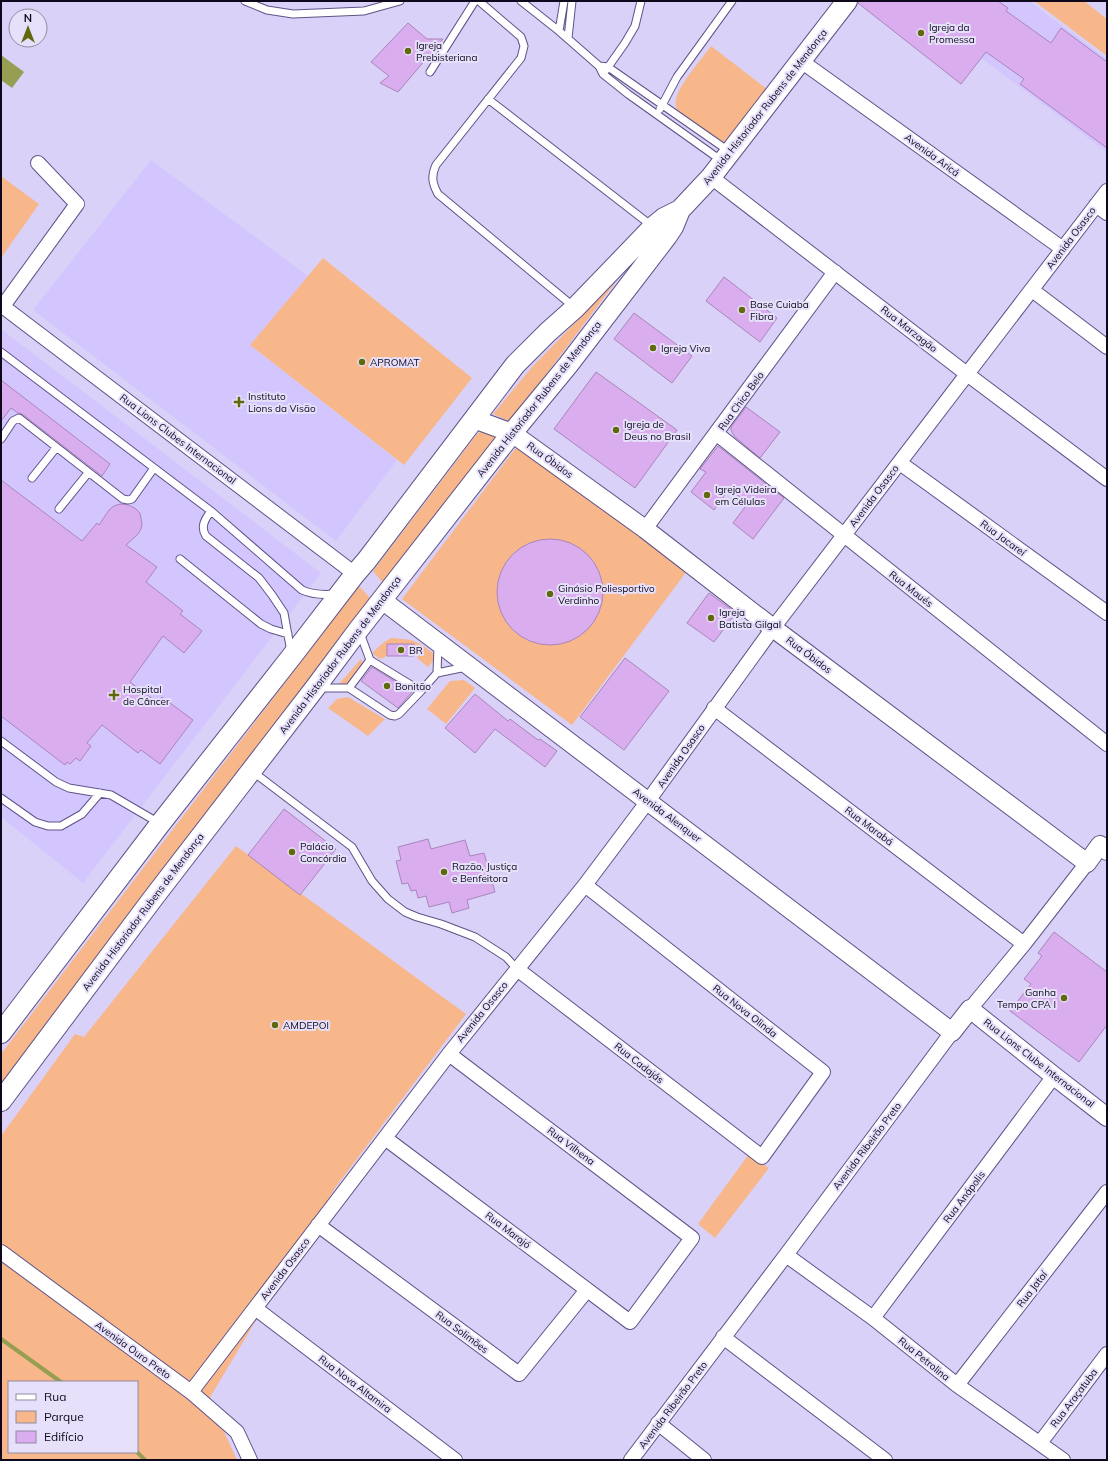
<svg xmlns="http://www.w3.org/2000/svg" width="1108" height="1461" font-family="Mulish,sans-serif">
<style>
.built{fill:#d3c6fe}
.green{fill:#f7b78b;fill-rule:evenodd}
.water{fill:#959e51}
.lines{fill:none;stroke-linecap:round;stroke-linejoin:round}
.stream{stroke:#959e51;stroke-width:4}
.building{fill:#daadef;stroke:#a985ba}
.service-casing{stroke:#605288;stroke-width:9}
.minor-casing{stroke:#605288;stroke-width:16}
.tertiary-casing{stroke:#605288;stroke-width:20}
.secondary-casing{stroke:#605288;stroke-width:22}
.service{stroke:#fff;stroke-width:7}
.minor{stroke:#fff;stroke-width:14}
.tertiary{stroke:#fff;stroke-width:18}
.secondary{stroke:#fff;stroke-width:20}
.poi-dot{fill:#61690c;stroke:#e6e0fa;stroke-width:1.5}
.labels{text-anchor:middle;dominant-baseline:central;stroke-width:4;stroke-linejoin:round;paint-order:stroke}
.poi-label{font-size:10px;fill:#0f081d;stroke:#e6e0fa;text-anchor:start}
.street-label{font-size:10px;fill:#0f081d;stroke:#e6e0fa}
</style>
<rect width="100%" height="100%" fill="#d9d1f7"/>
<path class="built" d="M905,1H1029L1107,59V152Z
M151,160L308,276L250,345L397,460L336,541L33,310Z
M1,329L321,573L83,883L1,817Z"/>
<path class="green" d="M1034,1H1084L1107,19V56Z
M711,46L767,89L731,135L724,142L718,143L677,111C676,107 675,103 676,99C680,83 701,60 711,46Z
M1,176L39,204L1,258Z
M323,258L472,378L404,465L250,345Z
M618,279L510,422L493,414L532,367Z
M482,431L497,438L385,585L373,571L477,434Z
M518,445L687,571L572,725L402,599Z
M359,586L372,600L1,1084V1054Z
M391,638C414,640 415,639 434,654V660L428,667L418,659L414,644H387V656L380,659L372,653L384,642Z
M361,659L364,667L350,685L339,684Z
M464,680L475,688L446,724L427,709L450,681Z
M348,697L385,719L368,736L328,708L337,699Z
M236,846L466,1014L335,1188L209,1399L237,1460H1V1136L75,1034L84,1037ZM9,1382H137V1452H9Z
M749,1154L769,1168L715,1238L698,1224Z"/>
<path class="water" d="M1,55L24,72L12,88L1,80Z"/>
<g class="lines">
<path class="stream" d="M1,1339L61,1382
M137,1452L145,1460"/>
</g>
<path class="building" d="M858,1H998L1008,8L1006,11L1051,43L1061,28L1107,62V148L1020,84L1024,79L986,52L961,84L858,3Z
M408,23L427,39H443L398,92L380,83L389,76L371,62Z
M724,277L777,318L760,342L706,301Z
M634,313L692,356L672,383L614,339Z
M596,372L677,430L635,488L554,429Z
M1,380L110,464L102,476L22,414L18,413L11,408L1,421Z
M746,407L780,432L760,458L734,436L731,430V427Z
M718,446L784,498L753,539L733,523L748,503L729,489L714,510L691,492L706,472L700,469Z
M1,480L82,541L97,523L99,525L109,510L114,506L120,504L129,505L136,509L140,513L142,524L141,529L138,534L126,545L157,567L146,582L183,611L180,614L202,631L184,653L163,636L130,682L158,703L162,697L193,720L160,764L141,750L138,753L102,725L87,743L91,746L80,761L76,758L70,764L67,762L65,765L1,716Z
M497 592a53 53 0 1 1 106 0a53 53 0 1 1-106 0Z
M709,593L736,613L714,642L687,623Z
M387,644H414V656H387Z
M625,658L669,691L624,750L580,717Z
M372,667L412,692L398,708L361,681Z
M475,694L508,721L510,719L538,740L540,739L557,751L545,767L495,729L475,753L445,728Z
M284,809L336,849L300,895L248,855Z
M428,839L431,849L465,840L470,856L484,853L495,892L467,900L469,908L452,913L449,902L429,907L426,896L418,898L416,890L411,891L408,883L402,884L396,861L401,860L398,847Z
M1054,932L1107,972V1025L1079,1062L1010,1011L1031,984L1024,979L1042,956L1038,953Z"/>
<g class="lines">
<g class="service-casing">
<path id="service" d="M245,1L267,10L293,14L364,11L400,1
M479,1L521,37L524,46L521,58L436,165C431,176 432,183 438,194L574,307
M521,1L559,31L599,66L603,74L628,94L722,161
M559,31L564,1
M568,38L572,1
M599,66L608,67L730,152
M606,70L625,43L635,26L641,1
M430,72L475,1
M488,99L652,226
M660,109L677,77L732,1
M1,352L211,511L302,590C313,595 324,595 335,594
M1,439L13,421L19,418L123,499L128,500L132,499L154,468
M32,478L56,448
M59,509L88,473
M211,511C205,519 200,527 206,536L259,578L272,595L284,613L291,652
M180,559L261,624L271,629L288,634
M360,633L370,660L421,691L437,673L466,667
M437,673L438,646
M318,688H349L390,715L395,716L399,714L421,691
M349,688L370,660
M1,741L56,782L69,788L111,795L159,823
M252,771L352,847L372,881L388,899L405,912L417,917L441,924L475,937L506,957L517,969
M1,798L35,822L48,826H61L82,814L100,793"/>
</g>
<g class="minor-casing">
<path id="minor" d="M801,61L1063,249
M711,177L967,374L1107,479
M1096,205L1107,213
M1032,290L1107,347
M1,305L355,574
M3,306L77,204L38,163
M717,434L1107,744
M900,463L1107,613
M645,529L835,272
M714,708L1024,944
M517,969L762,1157L823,1072L585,885
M970,1009L1024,944L1087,863
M385,1138L630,1322L692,1238L449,1054
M318,1225L519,1374L587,1290
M1,1252L191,1392L237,1432L250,1460
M786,1255L873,1318L957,1385L1063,1460
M255,1308L455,1460
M873,1318L1054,1076
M723,1337L885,1460
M957,1385L1107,1192
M191,1392L449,1054L585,885L648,801L773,628L1107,191
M658,1423L704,1460
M1040,1443L1107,1354
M631,1460L786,1255L952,1032"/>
</g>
<g class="tertiary-casing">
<path id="tertiary" d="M474,419L512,433L645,529L773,628L1087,863L1100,845L1107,851
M382,600L952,1032L970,1009L1054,1076L1107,1117"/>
</g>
<g class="secondary-casing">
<path id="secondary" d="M1,1033L160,824L292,656L355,574L367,560L515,365L548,332L575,308L653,227L664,218L680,210L711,177L847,1
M1,1101L154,897L315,688L359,629L512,433L568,365L667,236L673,227L680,210"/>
</g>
<use href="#service" class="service"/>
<use href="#minor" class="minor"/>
<use href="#tertiary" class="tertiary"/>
<use href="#secondary" class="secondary"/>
</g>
<g class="poi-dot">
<circle cx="921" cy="33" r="4"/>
<circle cx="408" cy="51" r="4"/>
<circle cx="742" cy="310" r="4"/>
<circle cx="653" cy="348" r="4"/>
<circle cx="362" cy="362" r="4"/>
<path d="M237 396h4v4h4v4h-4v4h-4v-4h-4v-4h4z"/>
<circle cx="616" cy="430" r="4"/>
<circle cx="707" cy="495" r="4"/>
<circle cx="550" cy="594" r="4"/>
<circle cx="711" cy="618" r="4"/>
<circle cx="401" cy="650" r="4"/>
<circle cx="387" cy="686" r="4"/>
<path d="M112 689h4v4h4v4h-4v4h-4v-4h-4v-4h4z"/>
<circle cx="292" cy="852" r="4"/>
<circle cx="444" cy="872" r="4"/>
<circle cx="1064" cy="998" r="4"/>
<circle cx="275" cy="1025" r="4"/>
</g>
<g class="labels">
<g class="poi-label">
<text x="929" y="27">Igreja da<tspan x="929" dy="12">Promessa</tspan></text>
<text x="416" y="45">Igreja<tspan x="416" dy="12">Prebisteriana</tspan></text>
<text x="750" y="304">Base Cuiaba<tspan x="750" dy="12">Fibra</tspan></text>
<text x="661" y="348">Igreja Viva</text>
<text x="370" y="362">APROMAT</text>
<text x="248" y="396">Instituto<tspan x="248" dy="12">Lions da Visão</tspan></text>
<text x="624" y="424">Igreja de<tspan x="624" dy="12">Deus no Brasil</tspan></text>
<text x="715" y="489">Igreja Videira<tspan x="715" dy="12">em Células</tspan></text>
<text x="558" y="588">Ginásio Poliesportivo<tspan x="558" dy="12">Verdinho</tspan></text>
<text x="719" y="612">Igreja<tspan x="719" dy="12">Batista Gilgal</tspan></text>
<text x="409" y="650">BR</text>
<text x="395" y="686">Bonitão</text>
<text x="123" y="689">Hospital<tspan x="123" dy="12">de Câncer</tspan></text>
<text x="300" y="846">Palácio<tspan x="300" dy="12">Concórdia</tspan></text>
<text x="452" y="866">Razão, Justiça<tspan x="452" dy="12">e Benfeitora</tspan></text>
<text x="1056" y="992" text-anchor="end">Ganha<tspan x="1056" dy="12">Tempo CPA I</tspan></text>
<text x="283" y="1025">AMDEPOl</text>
</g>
<g class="street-label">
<text transform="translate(765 107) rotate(-52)">Avenida Historiador Rubens de Mendonça</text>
<text transform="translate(932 155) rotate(36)">Avenida Aricá</text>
<text transform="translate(1071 238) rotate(-53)">Avenida Osasco</text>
<text transform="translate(909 329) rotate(38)">Rua Marzagão</text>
<text transform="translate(539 399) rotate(-52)">Avenida Historiador Rubens de Mendonça</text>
<text transform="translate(741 401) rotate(-54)">Rua Chico Belo</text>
<text transform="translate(178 439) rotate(37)">Rua Lions Clubes Internacional</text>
<text transform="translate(550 460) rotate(36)">Rua Óbidos</text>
<text transform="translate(874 496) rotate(-53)">Avenida Osasco</text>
<text transform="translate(1003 538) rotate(36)">Rua Jacareí</text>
<text transform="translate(911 589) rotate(38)">Rua Maués</text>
<text transform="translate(340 655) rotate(-53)">Avenida Historiador Rubens de Mendonça</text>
<text transform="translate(809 655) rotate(37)">Rua Óbidos</text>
<text transform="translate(681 756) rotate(-55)">Avenida Osasco</text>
<text transform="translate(667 815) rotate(37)">Avenida Alenquer</text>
<text transform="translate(869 826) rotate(37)">Rua Marabá</text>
<text transform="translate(143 912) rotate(-53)">Avenida Historiador Rubens de Mendonça</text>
<text transform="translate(745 1011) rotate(38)">Rua Nova Olinda</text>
<text transform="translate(482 1012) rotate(-51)">Avenida Osasco</text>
<text transform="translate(639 1063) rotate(38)">Rua Cadajás</text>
<text transform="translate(1039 1063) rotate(38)">Rua Lions Clube Internacional</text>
<text transform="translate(571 1146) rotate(37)">Rua Vilhena</text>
<text transform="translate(867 1146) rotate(-53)">Avenida Ribeirão Preto</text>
<text transform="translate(964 1197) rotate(-53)">Rua Anápolis</text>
<text transform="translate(508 1230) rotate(37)">Rua Marajó</text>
<text transform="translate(285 1269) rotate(-53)">Avenida Osasco</text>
<text transform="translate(1032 1289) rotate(-52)">Rua Jataí</text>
<text transform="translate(462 1332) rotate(37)">Rua Solimões</text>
<text transform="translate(133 1350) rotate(36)">Avenida Ouro Preto</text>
<text transform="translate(924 1359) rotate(39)">Rua Petrolina</text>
<text transform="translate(355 1384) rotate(37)">Rua Nova Altamira</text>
<text transform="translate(1074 1398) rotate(-53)">Rua Araçatuba</text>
<text transform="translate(673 1405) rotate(-53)">Avenida Ribeirão Preto</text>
</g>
</g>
<rect width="1108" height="1461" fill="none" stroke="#0f081d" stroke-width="4"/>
<rect x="8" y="1381" width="130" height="72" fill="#e6e0fa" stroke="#908aa2"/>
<rect x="16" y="1394" width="20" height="6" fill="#ffffff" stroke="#908aa2"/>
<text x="44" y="1401" font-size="12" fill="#0f081d">Rua</text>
<rect x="16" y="1411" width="20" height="12" fill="#f7b78b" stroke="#908aa2"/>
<text x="44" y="1421" font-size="12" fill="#0f081d">Parque</text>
<rect x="16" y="1431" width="20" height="12" fill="#daadef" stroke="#908aa2"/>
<text x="44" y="1441" font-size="12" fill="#0f081d">Edifício</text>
<g transform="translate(28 28)"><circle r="19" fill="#e6e0fa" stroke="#908aa2"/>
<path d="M0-3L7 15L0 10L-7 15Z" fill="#61690c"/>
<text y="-6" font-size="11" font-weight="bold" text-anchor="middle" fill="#0f081d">N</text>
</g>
</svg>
